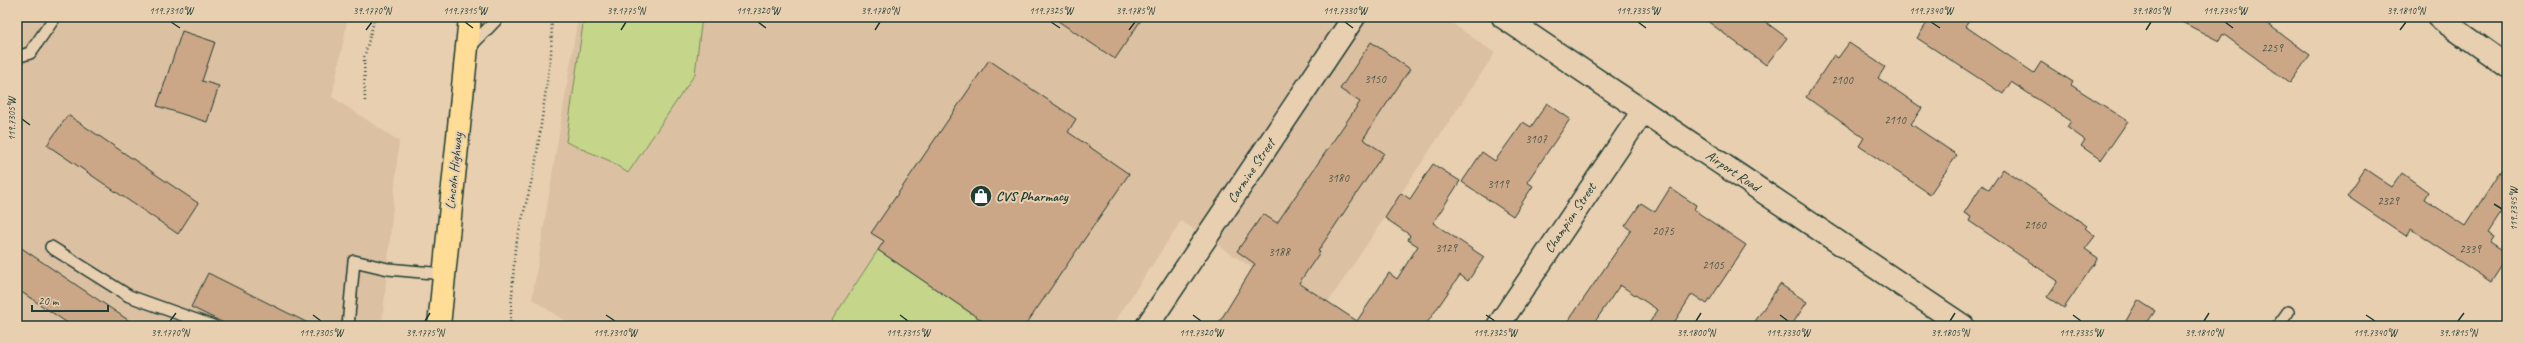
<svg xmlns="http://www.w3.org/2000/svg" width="2524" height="343" font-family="Caveat,sans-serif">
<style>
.built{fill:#dcc0a2}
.green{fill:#c5d589;stroke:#72895e}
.building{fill:#cca787;stroke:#1f3d34}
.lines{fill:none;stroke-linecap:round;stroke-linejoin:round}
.service-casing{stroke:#1f3d34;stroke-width:14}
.minor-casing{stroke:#1f3d34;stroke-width:25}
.tertiary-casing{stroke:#1f3d34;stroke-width:25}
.trunk-casing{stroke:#1f3d34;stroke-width:25}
.path{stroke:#1f3d34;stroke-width:2.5;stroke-dasharray:1 3;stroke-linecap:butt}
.service{stroke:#e8cfb0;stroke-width:11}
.minor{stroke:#e8cfb0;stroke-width:22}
.tertiary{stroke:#e8cfb0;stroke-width:22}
.trunk{stroke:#ffdd96;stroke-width:22}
.ticks{fill:none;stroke:#1f3d34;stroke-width:1.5}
.labels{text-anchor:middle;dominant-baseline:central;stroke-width:4;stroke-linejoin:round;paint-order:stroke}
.number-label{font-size:12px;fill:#4a5849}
.street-label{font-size:14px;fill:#1f3d34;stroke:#e8cfb0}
.poi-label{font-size:14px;font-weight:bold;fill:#1f3d34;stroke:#e8cfb0;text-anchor:start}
.neatline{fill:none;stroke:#1f3d34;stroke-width:1.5}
.ticks-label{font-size:10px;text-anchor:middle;fill:#1f3d34}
</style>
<rect width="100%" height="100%" fill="#e8cfb0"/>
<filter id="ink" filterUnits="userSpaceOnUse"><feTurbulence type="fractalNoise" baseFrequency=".025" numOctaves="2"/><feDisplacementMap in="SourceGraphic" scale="8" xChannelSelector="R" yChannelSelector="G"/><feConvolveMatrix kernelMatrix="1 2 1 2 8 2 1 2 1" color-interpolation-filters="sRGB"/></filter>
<g filter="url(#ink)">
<path class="built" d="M17,17H348L332,97L399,141L382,326H17Z
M578,17H1443L1495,53L1321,313L1181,221L1112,326H572L532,299Z"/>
<path class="green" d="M584,17H702L695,74L628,173L610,161L566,142Z
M878,250L990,326H828Z"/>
<path class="building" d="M1052,17H1143L1115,59Z
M1702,17H1759L1787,38L1766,65Z
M1931,17H1971L1965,26L2034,73L2041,62L2073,82L2071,85L2128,121L2101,160L2081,146L2085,140L2067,127L2071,121L2011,82L2003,94L1917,38Z
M2172,17H2258L2310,55L2290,83L2223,34L2219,41Z
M182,31L215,42L202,81L219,86L207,122L157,106Z
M1371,42L1410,69L1363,139L1384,153L1318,251L1320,252L1299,283L1357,321L1389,273L1397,279L1418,246L1408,240L1410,235L1385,218L1401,193L1410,199L1433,164L1460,181L1433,223L1484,257L1468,281L1460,275L1425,326H1217L1255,264L1237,251L1263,214L1277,223L1360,102L1340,89Z
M1849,43L1885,67L1878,78L1922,108L1911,124L1957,155L1930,194L1859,146L1864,138L1806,97L1834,55L1838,58Z
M989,60L1076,119L1068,132L1129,174L1025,326H990L878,250L884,241L871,233Z
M1547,103L1570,119L1527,182L1533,186L1513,216L1462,182L1482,152L1495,161L1523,122L1531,127Z
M68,115L198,203L178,234L47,145Z
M2507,161V204L2488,233L2494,237L2490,243L2507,254V258L2491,282L2411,229L2406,236L2347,196L2365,169L2392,187L2402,173L2428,192L2424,199L2465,226Z
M2003,169L2087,226L2085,228L2095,236L2085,249L2098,258L2064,308L2047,297L2058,281L1969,221L1971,217L1964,213L1982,185L1989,190Z
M1670,188L1696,205L1694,210L1746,245L1707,304L1692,294L1672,326H1647L1658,310L1620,285L1592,326H1565L1631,230L1625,226L1641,203L1655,212Z
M17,245L137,326H72L17,289Z
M208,273L314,326H230L191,307Z
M1780,284L1807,302L1791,326H1752Z
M2138,300L2155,311L2145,326H2123Z"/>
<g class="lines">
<g class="service-casing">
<path id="service" d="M469,48L499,17
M17,57L30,53L55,17
M51,247L129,296L213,326
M348,326L354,261L388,269L444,274
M2278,326L2288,312"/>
</g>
<g class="minor-casing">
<path id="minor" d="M2438,17L2507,66
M1147,326L1354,17
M1498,326L1643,111"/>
</g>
<g class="tertiary-casing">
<path id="tertiary" d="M1503,17L1963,326"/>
</g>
<g class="trunk-casing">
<path id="trunk" d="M439,326L470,17"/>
</g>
<path class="path" d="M365,101L364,58L375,17
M510,326L515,248L535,167L551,54L552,17"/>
<use href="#service" class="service"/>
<use href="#minor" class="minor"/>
<use href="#tertiary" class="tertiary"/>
<use href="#trunk" class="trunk"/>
</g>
</g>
<path class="ticks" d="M171,22L180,28M465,22L473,28M758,22L766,28M1051,22L1060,28M1345,22L1353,28M1638,22L1646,28M1931,22L1940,28M2225,22L2233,28M366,30L372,22M621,30L626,22M875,30L880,22M1129,30L1135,22M2146,30L2151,22M2400,30L2406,22M22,119L30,125M2494,204L2502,209M313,315L321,321M606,315L615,321M900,315L908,321M1193,315L1201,321M1486,315L1495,321M1780,315L1788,321M2073,315L2081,321M2366,315L2375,321M170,321L176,313M425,321L430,313M1696,321L1701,313M1950,321L1955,313M2204,321L2209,313M2458,321L2464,313"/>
<defs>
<g id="shop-disc" transform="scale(1.15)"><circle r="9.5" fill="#1f3d34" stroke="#e8cfb0"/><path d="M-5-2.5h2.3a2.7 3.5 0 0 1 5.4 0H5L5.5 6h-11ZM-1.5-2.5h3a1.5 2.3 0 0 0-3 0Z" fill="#fff"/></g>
</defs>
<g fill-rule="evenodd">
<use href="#shop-disc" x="981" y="196"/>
</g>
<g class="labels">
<g class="number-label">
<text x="2272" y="48">2259</text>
<text x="1375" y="79">3150</text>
<text x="1842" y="80">2100</text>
<text x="1895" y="120">2110</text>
<text x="1536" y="139">3107</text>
<text x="1338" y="178">3180</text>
<text x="1498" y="184">3119</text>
<text x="2388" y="201">2329</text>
<text x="2035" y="225">2160</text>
<text x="1663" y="231">2075</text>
<text x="1446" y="248">3129</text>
<text x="2470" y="249">2339</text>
<text x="1279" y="252">3188</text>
<text x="1713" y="265">2105</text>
</g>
<g class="street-label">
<text transform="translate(454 171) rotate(-84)">Lincoln Highway</text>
<text transform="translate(1251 171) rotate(-56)">Carmine Street</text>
<text transform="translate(1733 171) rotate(34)">Airport Road</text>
<text transform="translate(1570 218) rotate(-56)">Champion Street</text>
</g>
<g class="poi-label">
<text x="996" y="196">CVS Pharmacy</text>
</g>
</g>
<rect width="2524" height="343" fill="none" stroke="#e8cfb0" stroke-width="44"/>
<path d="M32 305v6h76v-6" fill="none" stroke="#1f3d34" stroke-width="2"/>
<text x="38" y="305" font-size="12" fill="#1f3d34" stroke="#e8cfb0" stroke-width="3" paint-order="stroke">20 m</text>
<rect x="22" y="22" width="2480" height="299" class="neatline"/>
<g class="ticks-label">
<text x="171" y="14">119.7310°W</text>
<text x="372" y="14">39.1770°N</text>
<text x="465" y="14">119.7315°W</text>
<text x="626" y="14">39.1775°N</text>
<text x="758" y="14">119.7320°W</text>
<text x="880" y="14">39.1780°N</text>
<text x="1051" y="14">119.7325°W</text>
<text x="1135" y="14">39.1785°N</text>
<text x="1345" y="14">119.7330°W</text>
<text x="1638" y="14">119.7335°W</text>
<text x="1931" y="14">119.7340°W</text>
<text x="2151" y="14">39.1805°N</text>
<text x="2225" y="14">119.7345°W</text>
<text x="2406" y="14">39.1810°N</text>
<text transform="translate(11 119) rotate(-90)" y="4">119.7305°W</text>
<text transform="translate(2513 209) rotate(-90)" y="4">119.7345°W</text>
<text x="170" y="336">39.1770°N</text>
<text x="321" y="336">119.7305°W</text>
<text x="425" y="336">39.1775°N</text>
<text x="615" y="336">119.7310°W</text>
<text x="908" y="336">119.7315°W</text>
<text x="1201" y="336">119.7320°W</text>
<text x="1495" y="336">119.7325°W</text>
<text x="1696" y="336">39.1800°N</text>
<text x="1788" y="336">119.7330°W</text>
<text x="1950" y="336">39.1805°N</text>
<text x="2081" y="336">119.7335°W</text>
<text x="2204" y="336">39.1810°N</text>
<text x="2375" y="336">119.7340°W</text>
<text x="2458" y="336">39.1815°N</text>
</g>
</svg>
